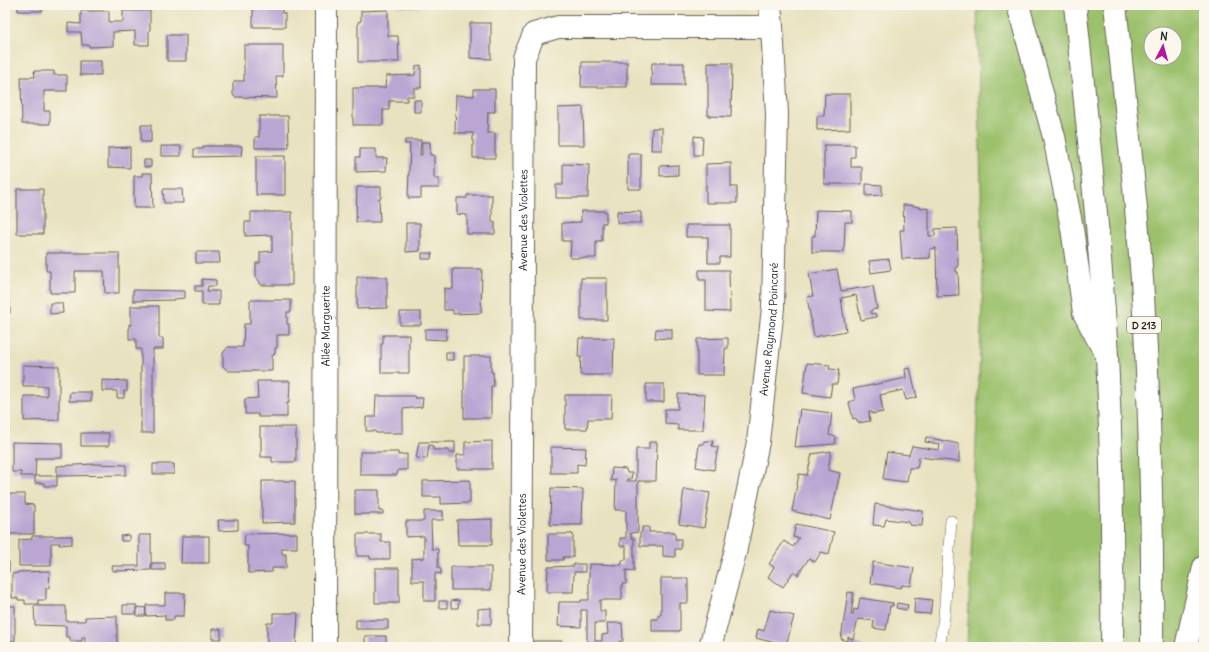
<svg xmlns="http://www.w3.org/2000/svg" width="1209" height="652" font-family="Delius,sans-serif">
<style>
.green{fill:#9bc16c;stroke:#5c6e44;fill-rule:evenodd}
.building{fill:#baa5d3}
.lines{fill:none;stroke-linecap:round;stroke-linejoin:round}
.service-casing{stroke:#646155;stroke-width:12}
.minor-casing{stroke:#646155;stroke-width:24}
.tertiary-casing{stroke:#646155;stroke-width:24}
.trunk-casing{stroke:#646155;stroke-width:24}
.service{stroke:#fff;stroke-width:11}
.minor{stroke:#fff;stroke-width:22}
.tertiary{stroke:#fff;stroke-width:22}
.trunk{stroke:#fff;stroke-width:22}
.labels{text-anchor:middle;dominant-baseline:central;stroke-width:3;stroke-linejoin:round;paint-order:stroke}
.shield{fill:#fbf7ec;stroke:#5f5e5a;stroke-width:1}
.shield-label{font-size:10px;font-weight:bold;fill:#1c1c1c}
.street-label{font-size:11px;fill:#1c1c1c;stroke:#fbf7ec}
</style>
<rect width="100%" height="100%" fill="#fbf7ec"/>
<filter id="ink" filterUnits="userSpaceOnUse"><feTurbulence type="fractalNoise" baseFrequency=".025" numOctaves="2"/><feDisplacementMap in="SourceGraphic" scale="8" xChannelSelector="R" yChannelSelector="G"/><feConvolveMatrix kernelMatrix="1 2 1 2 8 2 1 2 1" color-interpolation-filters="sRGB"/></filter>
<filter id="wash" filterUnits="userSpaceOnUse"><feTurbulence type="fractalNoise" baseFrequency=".012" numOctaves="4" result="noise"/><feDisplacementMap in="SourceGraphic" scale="16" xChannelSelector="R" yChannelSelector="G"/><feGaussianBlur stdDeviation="0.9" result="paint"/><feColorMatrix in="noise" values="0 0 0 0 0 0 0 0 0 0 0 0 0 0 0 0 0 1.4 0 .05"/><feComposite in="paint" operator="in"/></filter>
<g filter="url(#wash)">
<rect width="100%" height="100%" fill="#e9e2c0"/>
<path class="green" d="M977,5H1204V647H967L983,283ZM1151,34H1175V58H1151Z"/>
<g id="blocks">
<path class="building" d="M18,5H43V11H18Z
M253,5H282V13H285V27H253Z
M398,5H421V7H398Z
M388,10V36H398L399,62H358V22L361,21V11Z
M81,11H109V22H123V11H150V30H149V45H135V31L113,32V46L89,47V45H82L81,32H68V23L81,24Z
M470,23H491V59L470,58Z
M167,35H186V61H167Z
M244,45H283V76H276L277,98L235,97L233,95V84L235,81H244Z
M80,61H101V75H80Z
M582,62H627V87H581Z
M652,63H684V85H651Z
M708,63H732L731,117L708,116Z
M421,65V88H414V96H407V101H389V110H383V125H353V88H385L386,76L415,75L416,66Z
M34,71H54V75H67V91H44V111H50V124H22L21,77H35Z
M474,89H495V112H488L487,133H495V158H473V133H455L456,95L474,96Z
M825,94H850V129L817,130V116H824Z
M414,100H421V112H414Z
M583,107L584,145H558V108Z
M259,116H288L289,148H255V137H259Z
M141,125H151V142H141Z
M652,128H662V150H651Z
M694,136L703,137L702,155H694Z
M405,140H421L420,155H422V142H430V155H434V178H439V188H421V198H408L410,144H405Z
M824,145H855V157H851V167H862V184H824Z
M161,146H181V156H161Z
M203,146H242L241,156L194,157V149H203Z
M130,147V168L108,167V148Z
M360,149H376V158H387L386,171L356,172V157H360Z
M628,154H641V189H628Z
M256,156H285V195H256Z
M144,160H151V167H144Z
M731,163V187H737V203H706V164Z
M563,164L589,165L588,198H556V185H563Z
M678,165V175L660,176V166Z
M142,173H152L153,208H134V176H142Z
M866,184L882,185V195L866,196Z
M357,187H381V198H379L380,222H356Z
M17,189H43V234H17Z
M163,189H182L183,203H164Z
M467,195H492V222H495V234H467V215L457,214V198H467Z
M903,205H909L929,209V236H935V229L957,228L958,267H956V272H958L959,295L937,296L936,248L930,249V258L902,259L900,230H904Z
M816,210L852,211V222H845L844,252H812V236H815Z
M581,211H606V223H602V241H596V258H570L571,241H562V223L581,222Z
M617,211L641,212V223H617Z
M251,212H292V285H260V282L256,277V263H260V252L272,251V235L245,236V222H251Z
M406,223H420V251L406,252Z
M686,225H730V257H720V263H708V237H686Z
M196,252H219L220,263H196Z
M46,253H119V293H105L104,271H75V293H50V271H46Z
M422,253H432L431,259H422Z
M889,259L891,270L871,273L869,261Z
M453,269H482L481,313L453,314V310H444V288L453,289Z
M837,269L841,291L873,286L877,309L871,310V314L875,313L876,317L861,320L856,295L841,298L846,331L814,337L807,297L813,296L809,274Z
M699,270H729L730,312L706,311V280H699Z
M357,277H387V308L357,309Z
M581,278H607V320H581Z
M202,279L216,280V286H208L207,291H219V305H202V291H195V286H202Z
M133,290L185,291V298L174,299V300L133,301Z
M250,300H291V312H287V324H289V335H277V348H275V353L272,356V371H228L223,366V353L228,347H243L244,324H250Z
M5,303H10V313H5Z
M50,303H62L63,313L50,314Z
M131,306H159V338H163V349H153V433H141V349H136V339H129V324L131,325Z
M400,312H421V325H400Z
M425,329H446V340L425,339Z
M656,329H672V339L655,338Z
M383,335H409V373H381V344H383Z
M579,338H614L613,375H580L581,357H578Z
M728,338V348L725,349L724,375H697V339Z
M446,352H453V360H446Z
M464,356H491V372H493L494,386H491V418H464Z
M807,363L830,365L829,369L839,370L837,384H832L830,397L803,393Z
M23,365L59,366V420L24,421V396H47V386H23Z
M910,368L917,397L906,400L903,390L880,395L883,412L872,414V412H869L870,421L858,423L856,418L853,419L849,402L855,400L853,389L906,378L905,369Z
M102,380L127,381V391H124V398H117V391H102Z
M257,381H290L289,403H287V417H258V414H245V399L258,398Z
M646,384H664V402H646Z
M70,392H91V401H69Z
M678,394L705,395L703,430H678V425L665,424V409H678Z
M565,395H612L611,419H588L587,429H565Z
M376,396H414L415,398H423L422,407L403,409V433H376L375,431H366V417H375Z
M800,409L832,413L829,435L836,437L835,444L795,447Z
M260,427H296V462H272V457H261V437H260Z
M81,433H109V446H81Z
M926,437L959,444V462L919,457L917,468H909L907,482L883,479L887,452L909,455L912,446L939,450L940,444L925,442Z
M492,441V469H457V455H465V442Z
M704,441H713L712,446L718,447L714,470L696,467L699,444H704Z
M12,442L62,443V458H36L35,476H21V472H12Z
M419,442H455V453H449V450H433V446L429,445L427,459L416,458Z
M649,442H657L656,481H638V532L631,533V538H634V571L626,570V584H622V600H600V611H605V623H595V641H602V635L608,634L607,623H622L623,641H620V647H589V641H587V610H581V627L558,626L559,602H581V600H589V564L622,565V560H626V546H620V538H626V510H615L616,480L611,481L612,468L626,469L627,473H632L631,479H627V481H636V449H649Z
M551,447L586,448L585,465L577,464V473H551Z
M831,451L828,470L840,473L830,520L792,511L799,474L807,475L812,454Z
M360,452H398V455L407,454V470H398L397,475H360Z
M94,464L126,465V475L57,476V466Z
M153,464H174V474H153Z
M35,476H57V486H44V483H35Z
M470,480V503L441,504V497H423V481Z
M262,481H295V522L262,523Z
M551,488L583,489L582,525H550Z
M684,489L710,493L704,528L679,524Z
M355,490H379V511H383V514H355Z
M8,494H25V504L34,505V534H8Z
M875,504L923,511L922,526L909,525V522L886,519L884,526L873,525Z
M424,511H443V520H431L432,549H438V568L441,569V574L435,573V601H424V581H412V559L424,558V536L406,537V521H424Z
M492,519V545H458L457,520Z
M218,520H238V530L219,531Z
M796,524L834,532L829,554L821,552L815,562L809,558L798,575L793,572L783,587L768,577L774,567L769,564L784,541L793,547L799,538L793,537Z
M642,527H649V532H675V539H681V549H675V557L663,556V546H640V533L642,532Z
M297,533V548H282V554H286V568H272V572L248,573V546H244L245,534Z
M357,534H381V542H390V559H370V556H357Z
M548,534H573V557H563V560H548Z
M129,535V541H121V536Z
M139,535H151V570L113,571L112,566H139Z
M32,536H72V544L59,545L60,543H51V566H19V540L32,539Z
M182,536H209V563H181Z
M5,562H9V572H5Z
M873,562L914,568L911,586L902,585L901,588L870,583Z
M152,563H165V570H152Z
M574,564H585V572H574L573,592H547L548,567L574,566Z
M451,567H491V590H451Z
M375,568H399V603H375Z
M50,571L49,588H46V600H38V604H25V600H18V598H12V574L18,573V572Z
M661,578H688V603H680V631H652V619H658V615H661Z
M848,592L854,593L851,615H853L854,609L858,610L860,598L893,603V606H890L886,630L873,628L874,621L858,619L853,639L848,637V641L841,639Z
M165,593H185L184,616H174V620H165V615L146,616V605H165Z
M915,598L932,600L930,614L914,613Z
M459,600L458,608H451V601Z
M439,601H447V608H439Z
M897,603L908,605L907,610L896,608Z
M123,605H136V614H123Z
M5,606H15V641L11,640V647H5Z
M34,606H66V621H85V617L117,616V647H85V637H82V641H70V637H66V626L35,625Z
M137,607L146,608L145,616H137Z
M491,608V624H478V609Z
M770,610L794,616L786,646L756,638L758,629L764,631Z
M273,613H298L296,647H267V623H273Z
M356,620H388V629H356Z
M212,629H221V639H212Z
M365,636H386V647H365Z
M534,641H562V647H534Z
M851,641L865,647H848Z"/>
</g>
</g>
<g filter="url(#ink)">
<use href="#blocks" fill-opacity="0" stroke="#646155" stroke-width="1"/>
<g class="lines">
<g class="service-casing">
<path id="service" d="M939,647L944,618L951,521"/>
</g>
<g class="minor-casing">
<g id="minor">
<path id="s1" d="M325,647L326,5"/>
<path id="s2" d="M521,647L524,58L534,34L558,27H772"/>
</g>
</g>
<g class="tertiary-casing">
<g id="tertiary">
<path id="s3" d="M710,647L735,553L758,442L773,308L777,114L772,27L770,5"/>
</g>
</g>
<g class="trunk-casing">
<path id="trunk" d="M1018,5L1054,137L1072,228L1084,313L1103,349
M1075,5C1087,122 1100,239 1107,356C1112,453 1113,550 1112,647
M1115,5C1125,96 1135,187 1142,279C1150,401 1153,524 1152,647
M1186,647L1204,567"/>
</g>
<use href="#service" class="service"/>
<use href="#minor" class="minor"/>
<use href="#tertiary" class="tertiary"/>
<use href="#trunk" class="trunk"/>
</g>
</g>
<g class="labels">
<rect class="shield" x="1127" y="317" width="34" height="16" rx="3"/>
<g class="shield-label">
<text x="1144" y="325">D 213</text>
</g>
<g class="street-label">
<text stroke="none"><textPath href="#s2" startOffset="427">Avenue des Violettes</textPath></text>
<text stroke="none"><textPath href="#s1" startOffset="321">Allée Marguerite</textPath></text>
<text stroke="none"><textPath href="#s3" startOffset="324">Avenue Raymond Poincaré</textPath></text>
<text stroke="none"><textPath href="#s2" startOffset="103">Avenue des Violettes</textPath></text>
</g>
</g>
<rect width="1209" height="652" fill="none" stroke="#fbf7ec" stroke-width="20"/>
<g transform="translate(1163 46) rotate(6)"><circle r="19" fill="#fbf7ec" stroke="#a29f99"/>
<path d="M0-3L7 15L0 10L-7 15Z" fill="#b5179e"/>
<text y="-6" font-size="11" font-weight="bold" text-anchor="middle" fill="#1c1c1c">N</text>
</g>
</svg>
